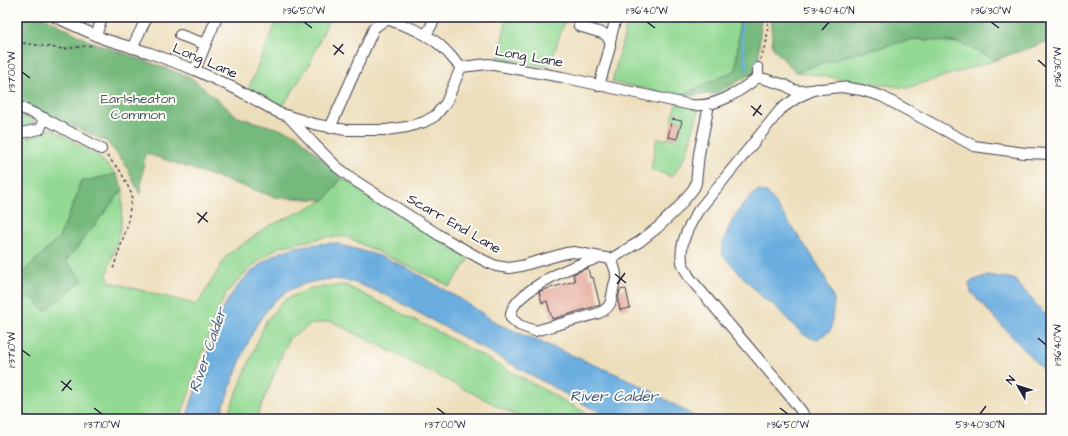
<svg xmlns="http://www.w3.org/2000/svg" width="1068" height="436" font-family="'Architects Daughter',sans-serif">
<style>
.green{fill:#93d993;stroke:#5a7e67}
.forest{fill:#76b97d;stroke:#4c6e5c}
.water{fill:#6baddf;stroke:#46688d}
.lines{fill:none;stroke-linecap:round;stroke-linejoin:round}
.stream{stroke:#6baddf;stroke-width:2.5}
.building{fill:#e3a092}
.minor-casing{stroke:#403e4e;stroke-width:12}
.path{stroke:#403e4e;stroke-width:1.5;stroke-dasharray:3 3;stroke-linecap:butt}
.minor{stroke:#fff;stroke-width:10}
.ticks{fill:none;stroke:#22223b;stroke-width:1.5}
.labels{text-anchor:middle;dominant-baseline:central;stroke-width:4;stroke-linejoin:round;paint-order:stroke}
.street-label{font-size:14px;fill:#22223b;stroke:#fdfcf7}
.park-label{font-size:14px;fill:#445955;stroke:#fdfcf7}
.water-label{font-size:15px;font-style:italic;fill:#3f5a7d;stroke:#fdfcf7}
.neatline{fill:none;stroke:#22223b;stroke-width:1.5}
.ticks-label{font-size:10px;text-anchor:middle;fill:#22223b}
</style>
<rect width="100%" height="100%" fill="#fdfcf7"/>
<filter id="ink" filterUnits="userSpaceOnUse"><feTurbulence type="fractalNoise" baseFrequency=".025" numOctaves="2"/><feDisplacementMap in="SourceGraphic" scale="8" xChannelSelector="R" yChannelSelector="G"/><feConvolveMatrix kernelMatrix="1 2 1 2 8 2 1 2 1" color-interpolation-filters="sRGB"/></filter>
<filter id="wash" filterUnits="userSpaceOnUse"><feTurbulence type="fractalNoise" baseFrequency=".012" numOctaves="4" result="noise"/><feDisplacementMap in="SourceGraphic" scale="16" xChannelSelector="R" yChannelSelector="G"/><feGaussianBlur stdDeviation="0.9" result="paint"/><feColorMatrix in="noise" values="0 0 0 0 0 0 0 0 0 0 0 0 0 0 0 0 0 1.4 0 .05"/><feComposite in="paint" operator="in"/></filter>
<g filter="url(#wash)">
<rect width="100%" height="100%" fill="#eddebb"/>
<path class="green" d="M278,17H330L309,65L283,106L249,87Z
M507,17H566L549,67L498,58Z
M629,17H740L736,70L680,96L612,82Z
M914,39L960,43L996,60L907,88L795,72L852,54Z
M676,103L699,109L686,155L672,177L651,169L657,138L666,140L668,137L677,139L682,121L672,119Z
M17,113L37,122L23,128L30,138L51,128L98,156L116,174L80,182L76,198L59,238L17,278Z
M342,178L469,259L450,286L347,237H326L279,247L252,266L226,293L215,318L180,419H17V306L31,296L83,280L66,261L123,189L121,226L107,275L110,282L197,305L227,255L267,227L325,200Z
M345,285L444,335L597,419H523L331,321L312,324L289,338L256,419H226L266,321L284,300L311,288Z"/>
<path class="forest" d="M17,17H44L89,41L190,77L238,117L296,134L342,178L325,200L275,197L145,153L140,194L124,162L106,141L17,101Z
M740,17H761L758,70L715,94L680,96L736,70Z
M770,17H1051V40C1033,48 1014,52 996,60L960,43L914,39L852,54L795,72L773,48Z
M116,174L123,189L66,261L83,280L45,311L31,296L17,306V278L59,238L76,198L80,182Z"/>
<path class="water" d="M757,191L767,192L809,251L823,273L834,300L831,330L816,340L801,333L774,305L764,299L723,256C721,248 723,243 726,235C734,215 740,206 757,191Z
M334,243L380,256L407,268L465,302L498,324L623,377L651,391L699,419H611L388,296C373,290 357,282 342,280C331,278 322,280 312,282C270,291 256,323 241,359C233,379 226,399 219,419H186L220,315C231,290 253,265 279,253C296,245 315,244 334,243Z
M988,275L1014,279L1051,321V374L1043,370L971,292L969,282Z"/>
<g class="lines">
<path class="stream" d="M742,17C739,35 744,53 747,70"/>
</g>
<g id="blocks">
<path class="building" d="M672,119L682,121L677,139L668,137Z
M588,268L590,278L593,277L600,305L552,319L547,301L542,303L539,292L543,290L575,281L573,274Z
M626,289L630,308L620,310L618,301L620,290Z"/>
</g>
</g>
<g filter="url(#ink)">
<use href="#blocks" fill-opacity="0" stroke="#403e4e" stroke-width="1"/>
<g class="lines">
<g class="minor-casing">
<path id="minor" d="M55,17L104,39L150,53L195,70L236,89L279,113L314,124L346,130H386L407,127L424,122L435,116L446,103L461,67L488,64L562,77L691,105C716,108 739,92 758,77V68
M579,26L605,34L610,41V47L599,86
M180,35L205,44
M426,35L436,17
M96,36L102,17
M610,41L616,17
M132,48L147,17
M195,70L217,17
M758,77L785,85L793,90L801,91L841,87L861,90L881,96L974,146L1025,153L1051,154
M17,106L44,118L101,149
M288,116L313,143L337,167L354,180L442,237L483,260L496,266L509,268L521,266L566,253L574,252L611,259L639,242L657,228L677,209L694,188L696,183L699,154L709,105
M330,128L374,28L386,19C406,26 426,32 442,47C449,53 454,61 461,67
M17,134L40,129L44,118
M598,257C592,261 585,262 578,265C561,271 507,297 511,318L519,325L535,331L599,313C611,307 611,303 613,290C613,285 617,280 616,275C616,270 613,264 611,259
M805,419L802,412L789,395L689,277C687,272 683,267 682,262C679,243 689,226 698,211L781,109L798,97L816,89"/>
</g>
<path class="path" d="M17,42L63,49L94,45
M760,60L767,40L768,17
M107,156L121,172L132,195L127,227L113,269"/>
<use href="#minor" class="minor"/>
</g>
</g>
<path class="ticks" d="M304,22L312,28M647,22L655,28M991,22L999,28M822,30L829,22M333,45L344,54M334,55L343,44M1038,60L1046,67M22,72L30,78M751,106L762,115M753,116L761,105M197,213L208,222M198,223L207,212M615,274L626,283M617,284L625,273M1038,338L1046,345M22,350L30,356M61,381L72,390M62,391L71,380M94,408L102,414M437,408L445,414M780,408L788,414M980,414L986,406"/>
<g class="labels">
<g class="street-label">
<text transform="translate(529 57) rotate(10)">Long Lane</text>
<text transform="translate(205 61) rotate(23)">Long Lane</text>
<text transform="translate(454 224) rotate(30)">Scarr End Lane</text>
</g>
<g class="park-label">
<text x="138" y="99">Earlsheaton<tspan x="138" dy="16">Common</tspan></text>
</g>
<g class="water-label">
<text transform="translate(208 350) rotate(-71)">River Calder</text>
<text x="614" y="396">River Calder</text>
</g>
</g>
<rect width="1068" height="436" fill="none" stroke="#fdfcf7" stroke-width="44"/>
<g transform="translate(1018 386) rotate(309)" stroke="#fdfcf7" stroke-width="3" paint-order="stroke">
<path d="M0-3L7 15L0 10L-7 15Z" fill="#22223b"/>
<text y="-6" font-size="11" font-weight="bold" text-anchor="middle" fill="#22223b">N</text>
</g>
<rect x="22" y="22" width="1024" height="392" class="neatline"/>
<g class="ticks-label">
<text x="304" y="14">1°36'50"W</text>
<text x="647" y="14">1°36'40"W</text>
<text x="829" y="14">53°40'40"N</text>
<text x="991" y="14">1°36'30"W</text>
<text transform="translate(1057 67) rotate(-90)" y="4">1°36'30"W</text>
<text transform="translate(11 72) rotate(-90)" y="4">1°37'00"W</text>
<text transform="translate(1057 345) rotate(-90)" y="4">1°36'40"W</text>
<text transform="translate(11 350) rotate(-90)" y="4">1°37'10"W</text>
<text x="102" y="428">1°37'10"W</text>
<text x="445" y="428">1°37'00"W</text>
<text x="788" y="428">1°36'50"W</text>
<text x="980" y="428">53°40'30"N</text>
</g>
</svg>
